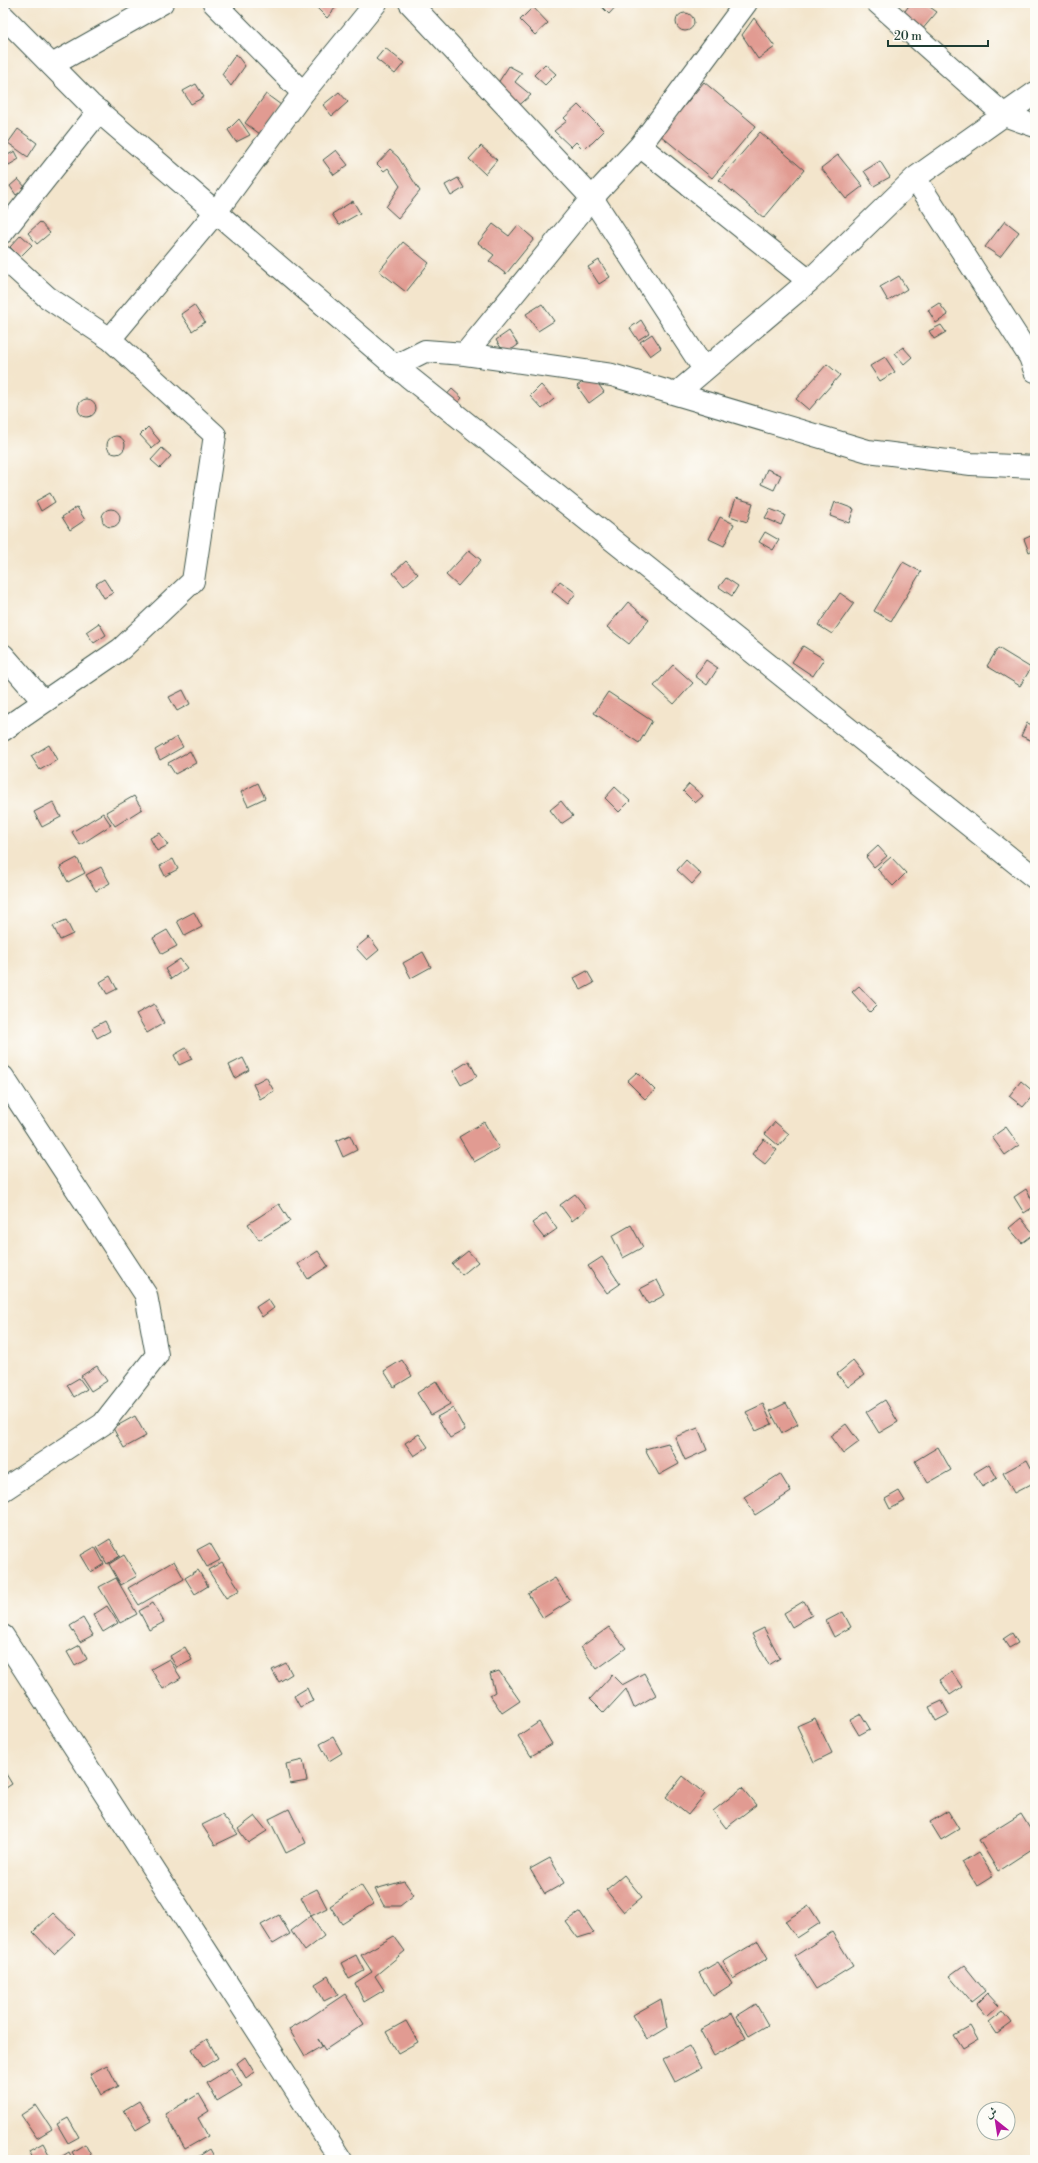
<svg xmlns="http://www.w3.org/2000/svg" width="1038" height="2163" font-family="'Libre Bodoni',Amiri,serif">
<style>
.building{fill:#e19b92}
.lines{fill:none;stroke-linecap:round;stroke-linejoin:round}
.minor-casing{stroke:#3f564b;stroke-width:24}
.tertiary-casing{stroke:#3f564b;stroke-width:24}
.minor{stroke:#fff;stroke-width:22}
.tertiary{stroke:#fff;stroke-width:22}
</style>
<rect width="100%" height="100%" fill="#fdfcf7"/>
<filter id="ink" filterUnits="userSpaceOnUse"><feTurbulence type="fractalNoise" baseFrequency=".025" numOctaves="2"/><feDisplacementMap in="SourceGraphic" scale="8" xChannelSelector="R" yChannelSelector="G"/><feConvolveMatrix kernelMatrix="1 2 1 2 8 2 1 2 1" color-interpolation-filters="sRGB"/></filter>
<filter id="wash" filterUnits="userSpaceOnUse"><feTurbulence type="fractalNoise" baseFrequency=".012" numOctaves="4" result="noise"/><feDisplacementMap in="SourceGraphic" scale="16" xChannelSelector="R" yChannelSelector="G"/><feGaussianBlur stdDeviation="0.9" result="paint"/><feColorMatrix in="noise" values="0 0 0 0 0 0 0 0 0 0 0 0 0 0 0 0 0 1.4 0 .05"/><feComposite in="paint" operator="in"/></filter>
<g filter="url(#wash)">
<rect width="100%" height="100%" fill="#f3e5cc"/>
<g id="blocks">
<path class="building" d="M320,3H332L336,7L327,18L316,7Z
M598,3H619L609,14Z
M911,3H924L937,12L921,31L902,15Z
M533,7L548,23L535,35L520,20Z
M676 22a9 9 0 1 1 18 0a9 9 0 1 1-18 0Z
M754,18L775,47L758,59L742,35Z
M385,48L404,63L395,74L376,59Z
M236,54L245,66L231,86L222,74Z
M545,64L556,74L545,85L534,75Z
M509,66L522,73L515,82L531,95L516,108L496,86Z
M704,82L756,126L712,178L660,135Z
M196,84L204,97L191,104L183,91Z
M339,92L348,102L332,116L323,105Z
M266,94L281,105L260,134L245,123Z
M578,105L604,131L592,143L583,149L576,142L571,147L554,131L567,121L564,118Z
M239,119L250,135L236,142L228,130Z
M18,129L37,143L28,157L8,143Z
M760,132L804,170L764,218L719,180Z
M481,146L497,160L485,174L469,159Z
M336,150L348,165L334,175L323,160Z
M390,150L398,157L420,191L398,218L386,207L400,186L388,168L384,171L377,164Z
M15,151L19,159L9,165L4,157Z
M838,155L863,186L846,199L821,168Z
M880,161L890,177L874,186L864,171Z
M458,178L464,188L451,196L445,185Z
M18,179L26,188L16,195L10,186Z
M353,201L360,213L339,225L332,214Z
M1005,221L1019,232L1000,257L985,247Z
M40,222L50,233L37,244L28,233Z
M493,224L509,236L518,225L534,239L506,274L489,261L494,255L478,243Z
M21,235L32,245L20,257L10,247Z
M403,242L429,263L406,292L379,271Z
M599,260L610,277L599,284L588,267Z
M899,276L907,289L888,301L880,287Z
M939,303L948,315L936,323L928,310Z
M542,304L554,321L538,331L526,314Z
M194,305L205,322L192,331L181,314Z
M641,320L649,333L638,340L630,328Z
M941,325L946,332L934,339L929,331Z
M509,331L518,345L505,354L496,340Z
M652,334L661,348L650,356L640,342Z
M903,347L912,357L904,364L895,353Z
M885,357L895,372L880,381L870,366Z
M827,364L840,375L809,410L796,399Z
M592,375L604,392L589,403L577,386Z
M541,385L554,399L542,409L530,396Z
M452,389L462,398L453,408L443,399Z
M78 408a9 9 0 1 1 18 0a9 9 0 1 1-18 0Z
M148,427L160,441L152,448L140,435Z
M107 445a9 9 0 1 1 18 0a9 9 0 1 1-18 0Z
M162,448L171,456L160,468L151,460Z
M767,469L781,475L774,490L761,484Z
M50,493L55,502L41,511L36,501Z
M736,498L753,503L747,522L730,516Z
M835,502L854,509L849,523L830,516Z
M77,507L85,520L70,530L62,517Z
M102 518a9 9 0 1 1 18 0a9 9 0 1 1-18 0Z
M770,509L785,515L781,525L765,518Z
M720,517L734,524L724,546L709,539Z
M765,532L779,540L773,550L759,542Z
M1035,534V549L1029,552L1024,539Z
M469,550L481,560L458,586L446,575Z
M406,561L418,574L404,586L393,573Z
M903,562L921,572L891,621L874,611Z
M726,578L738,586L732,596L719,587Z
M104,579L113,593L104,598L96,584Z
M560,581L576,593L568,604L552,591Z
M840,593L854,603L832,634L818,625Z
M628,602L649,620L629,644L607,627Z
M99,623L106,635L94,643L86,632Z
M803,646L824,659L813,676L792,662Z
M998,648L1031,668L1020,686L987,666Z
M706,660L718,668L707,685L695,676Z
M673,665L693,683L674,704L654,686Z
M183,690L190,704L177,711L169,697Z
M608,692L652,721L639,743L594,713Z
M1027,723L1035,726V742L1021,736Z
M177,737L183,747L160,760L155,750Z
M49,745L57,760L40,770L31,756Z
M190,751L196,763L175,774L168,763Z
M258,783L265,798L248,806L241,792Z
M689,784L703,796L695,803L683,791Z
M615,787L630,801L619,812L605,798Z
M134,796L142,809L115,826L106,812Z
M561,801L573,816L561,824L550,810Z
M53,802L61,817L42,827L34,812Z
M103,813L111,825L80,845L72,832Z
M160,833L168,845L157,851L150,838Z
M878,846L887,856L874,867L866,857Z
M891,857L906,873L893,886L877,869Z
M77,858L85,873L68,882L60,867Z
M173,859L178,869L165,876L160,866Z
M686,860L701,874L692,884L677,870Z
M101,867L110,883L96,891L86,875Z
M194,912L202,927L185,936L177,921Z
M66,920L73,934L60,940L53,926Z
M167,930L177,946L162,954L153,938Z
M369,937L379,950L367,960L356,948Z
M423,952L431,967L411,978L403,963Z
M180,959L187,968L171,979L165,969Z
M587,971L594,983L581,990L574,978Z
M110,976L117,989L107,994L100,982Z
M859,986L877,1005L870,1012L852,992Z
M154,1004L164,1023L147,1033L136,1014Z
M105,1021L110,1031L97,1038L92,1028Z
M186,1048L192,1059L179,1065L174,1055Z
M243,1058L249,1070L235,1078L229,1065Z
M469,1061L477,1076L461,1085L453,1071Z
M637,1072L655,1090L645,1099L627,1081Z
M266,1077L274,1091L260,1099L253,1084Z
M1021,1081L1035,1093L1023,1107L1009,1096Z
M484,1122L499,1148L474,1162L459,1137Z
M775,1122L789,1134L779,1146L765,1134Z
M1006,1127L1019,1145L1005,1155L992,1137Z
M350,1135L357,1150L343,1157L336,1141Z
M764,1139L777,1150L765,1164L752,1154Z
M1026,1189L1035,1206L1024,1213L1014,1197Z
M575,1194L587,1209L572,1221L560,1205Z
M279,1204L290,1221L259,1240L248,1224Z
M546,1213L557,1229L544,1238L532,1223Z
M1021,1218L1034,1234L1022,1243L1009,1228Z
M631,1225L643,1247L623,1258L612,1236Z
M318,1251L328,1266L308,1279L298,1264Z
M468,1251L478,1262L462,1275L452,1264Z
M602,1257L620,1284L607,1293L588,1266Z
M657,1280L665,1295L648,1304L640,1289Z
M268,1299L274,1308L262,1317L256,1307Z
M402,1360L412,1376L394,1387L384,1371Z
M853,1361L864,1375L848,1387L837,1374Z
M97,1366L107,1381L91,1391L81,1376Z
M79,1378L87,1389L74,1397L67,1385Z
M436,1381L450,1404L431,1415L417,1393Z
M885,1400L898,1422L879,1433L866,1412Z
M786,1403L798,1424L782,1433L770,1411Z
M763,1404L772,1424L756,1431L746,1412Z
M453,1408L465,1430L450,1438L437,1417Z
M135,1416L146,1436L124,1448L113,1428Z
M846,1424L859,1442L843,1454L830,1436Z
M698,1428L707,1450L685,1460L675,1437Z
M419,1434L428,1447L414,1456L405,1443Z
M668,1443L679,1464L659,1475L645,1449Z
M938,1447L951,1470L928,1483L915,1461Z
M1027,1460L1035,1475V1482L1014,1493L1003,1473Z
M989,1464L997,1478L982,1487L974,1473Z
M780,1474L791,1492L755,1515L744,1497Z
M899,1491L905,1501L890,1509L885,1499Z
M110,1539L120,1556L107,1564L97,1547Z
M210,1543L220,1560L207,1567L197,1550Z
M95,1547L104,1564L91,1572L81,1555Z
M124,1555L137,1576L121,1585L109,1564Z
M174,1561L184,1579L139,1605L128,1588Z
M222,1562L240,1590L226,1598L208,1570Z
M198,1570L208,1586L195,1594L185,1578Z
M116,1578L137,1614L120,1623L99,1587Z
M555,1578L570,1601L543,1618L528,1594Z
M804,1601L812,1615L792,1627L784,1613Z
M153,1603L164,1622L149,1630L139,1611Z
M107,1606L118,1623L103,1632L93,1615Z
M843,1612L851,1627L834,1637L826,1621Z
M83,1618L93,1635L80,1642L70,1626Z
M609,1627L626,1648L597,1669L581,1647Z
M764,1628L780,1658L769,1665L752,1634Z
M1012,1633L1018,1643L1009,1648L1003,1639Z
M80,1645L87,1659L75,1666L67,1652Z
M185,1647L192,1660L177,1668L170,1656Z
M169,1659L181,1678L163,1689L151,1669Z
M286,1663L292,1674L279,1682L272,1670Z
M499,1671L520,1701L502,1713L490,1695L495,1692L490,1674Z
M952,1672L962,1687L950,1695L940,1680Z
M644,1673L656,1695L634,1708L626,1689L604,1713L590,1699L612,1675L622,1685Z
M307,1688L313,1701L300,1707L294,1696Z
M942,1701L949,1714L936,1721L929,1707Z
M861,1714L870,1729L859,1735L850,1720Z
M815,1718L832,1753L814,1762L797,1726Z
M539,1722L552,1744L531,1756L518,1736Z
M333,1737L342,1753L329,1761L320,1744Z
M303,1760L307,1781L290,1784L286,1764Z
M3,1769L12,1784L3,1790Z
M683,1776L705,1794L688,1815L666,1797Z
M742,1788L756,1805L726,1828L713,1811Z
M289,1809L306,1843L286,1853L269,1819Z
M948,1811L959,1829L941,1840L930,1822Z
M1021,1814L1035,1837V1847L998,1871L979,1840Z
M222,1815L238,1834L215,1845L202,1825Z
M255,1816L267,1831L248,1843L238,1829Z
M978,1852L993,1876L977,1886L962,1862Z
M550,1858L564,1883L545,1894L530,1869Z
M624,1875L642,1897L624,1912L606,1890Z
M404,1881L414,1895L400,1906H384L375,1889Z
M361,1885L373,1904L342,1924L330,1906Z
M317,1889L327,1908L311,1916L324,1936L305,1951L291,1931L311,1916L301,1897Z
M809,1906L820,1923L797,1938L785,1921Z
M580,1912L594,1933L578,1938L566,1922Z
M53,1913L75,1934L54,1954L33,1932Z
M279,1915L290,1934L273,1944L261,1925Z
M832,1932L853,1966L816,1989L795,1956Z
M394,1936L405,1951L375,1976L384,1990L364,2002L355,1983L372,1972L361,1955Z
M758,1941L768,1958L733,1979L723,1962Z
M356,1955L364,1971L349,1979L341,1963Z
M718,1962L732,1984L713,1996L699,1973Z
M964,1965L985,1991L971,2002L949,1976Z
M328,1976L338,1994L324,2001L315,1984Z
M987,1993L999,2006L987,2017L976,2004Z
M345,1994L364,2024L325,2050L318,2039L322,2046L305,2056L289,2029L306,2019V2020Z
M661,1999L667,2028L647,2040L633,2015Z
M756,2004L768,2025L749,2036L737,2016Z
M1003,2011L1012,2023L997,2034L989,2022Z
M732,2013L746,2038L714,2056L700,2030Z
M406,2021L418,2042L398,2053L386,2032Z
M970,2026L978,2040L963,2049L954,2035Z
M207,2039L218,2058L203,2067L192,2049Z
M689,2046L701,2068L675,2082L663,2059Z
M245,2057L254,2072L246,2078L237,2063Z
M107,2065L118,2086L101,2095L90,2074Z
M231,2068L242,2086L217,2101L207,2083Z
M199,2094L209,2111L198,2118L208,2136L185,2149L165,2114Z
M139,2101L151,2121L136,2130L124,2110Z
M36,2105L52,2129L37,2138L21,2115Z
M68,2118L79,2137L68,2143L57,2124Z
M43,2143L52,2160H34L29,2151Z
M85,2144L93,2159L77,2160L72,2152Z
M210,2149L216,2160H193Z
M69,2152L73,2160H56Z"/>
</g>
</g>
<g filter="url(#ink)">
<use href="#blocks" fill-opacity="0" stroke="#3f564b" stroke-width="1"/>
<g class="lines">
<g class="minor-casing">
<path id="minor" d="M214,3L303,93
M410,3L592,198L704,369
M878,3L1004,115L1035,126
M52,65L162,3
M640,146L809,281
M915,178L1030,357L1035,371
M3,232L99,111
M3,257L47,297L110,339L215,435L193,581L121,649L3,730
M110,339L216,212L303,93L376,3
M465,354L592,198L640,146L746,3
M395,366L425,351L465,354L612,375L868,451L971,464L1035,467
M676,394L809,281L915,178L1035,93
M3,655L44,702
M3,1077L146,1295L157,1355L103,1424L3,1490
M3,1636L341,2160"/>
</g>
<g class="tertiary-casing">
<path id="tertiary" d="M3,16L90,104L395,366L1035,878"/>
</g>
<use href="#minor" class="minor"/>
<use href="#tertiary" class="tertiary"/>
</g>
</g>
<rect width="1038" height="2163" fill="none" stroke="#fdfcf7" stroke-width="16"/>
<g transform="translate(996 2121) rotate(330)"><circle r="19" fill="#fdfcf7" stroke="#a4b0a9"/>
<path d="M0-3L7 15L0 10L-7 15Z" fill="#b5179e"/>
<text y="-6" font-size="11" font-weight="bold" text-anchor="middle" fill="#1f3d34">ش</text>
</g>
<path d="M888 40v6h100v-6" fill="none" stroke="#1f3d34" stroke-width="2"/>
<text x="894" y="40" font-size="12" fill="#1f3d34" stroke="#fdfcf7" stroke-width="3" paint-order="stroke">20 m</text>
</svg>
